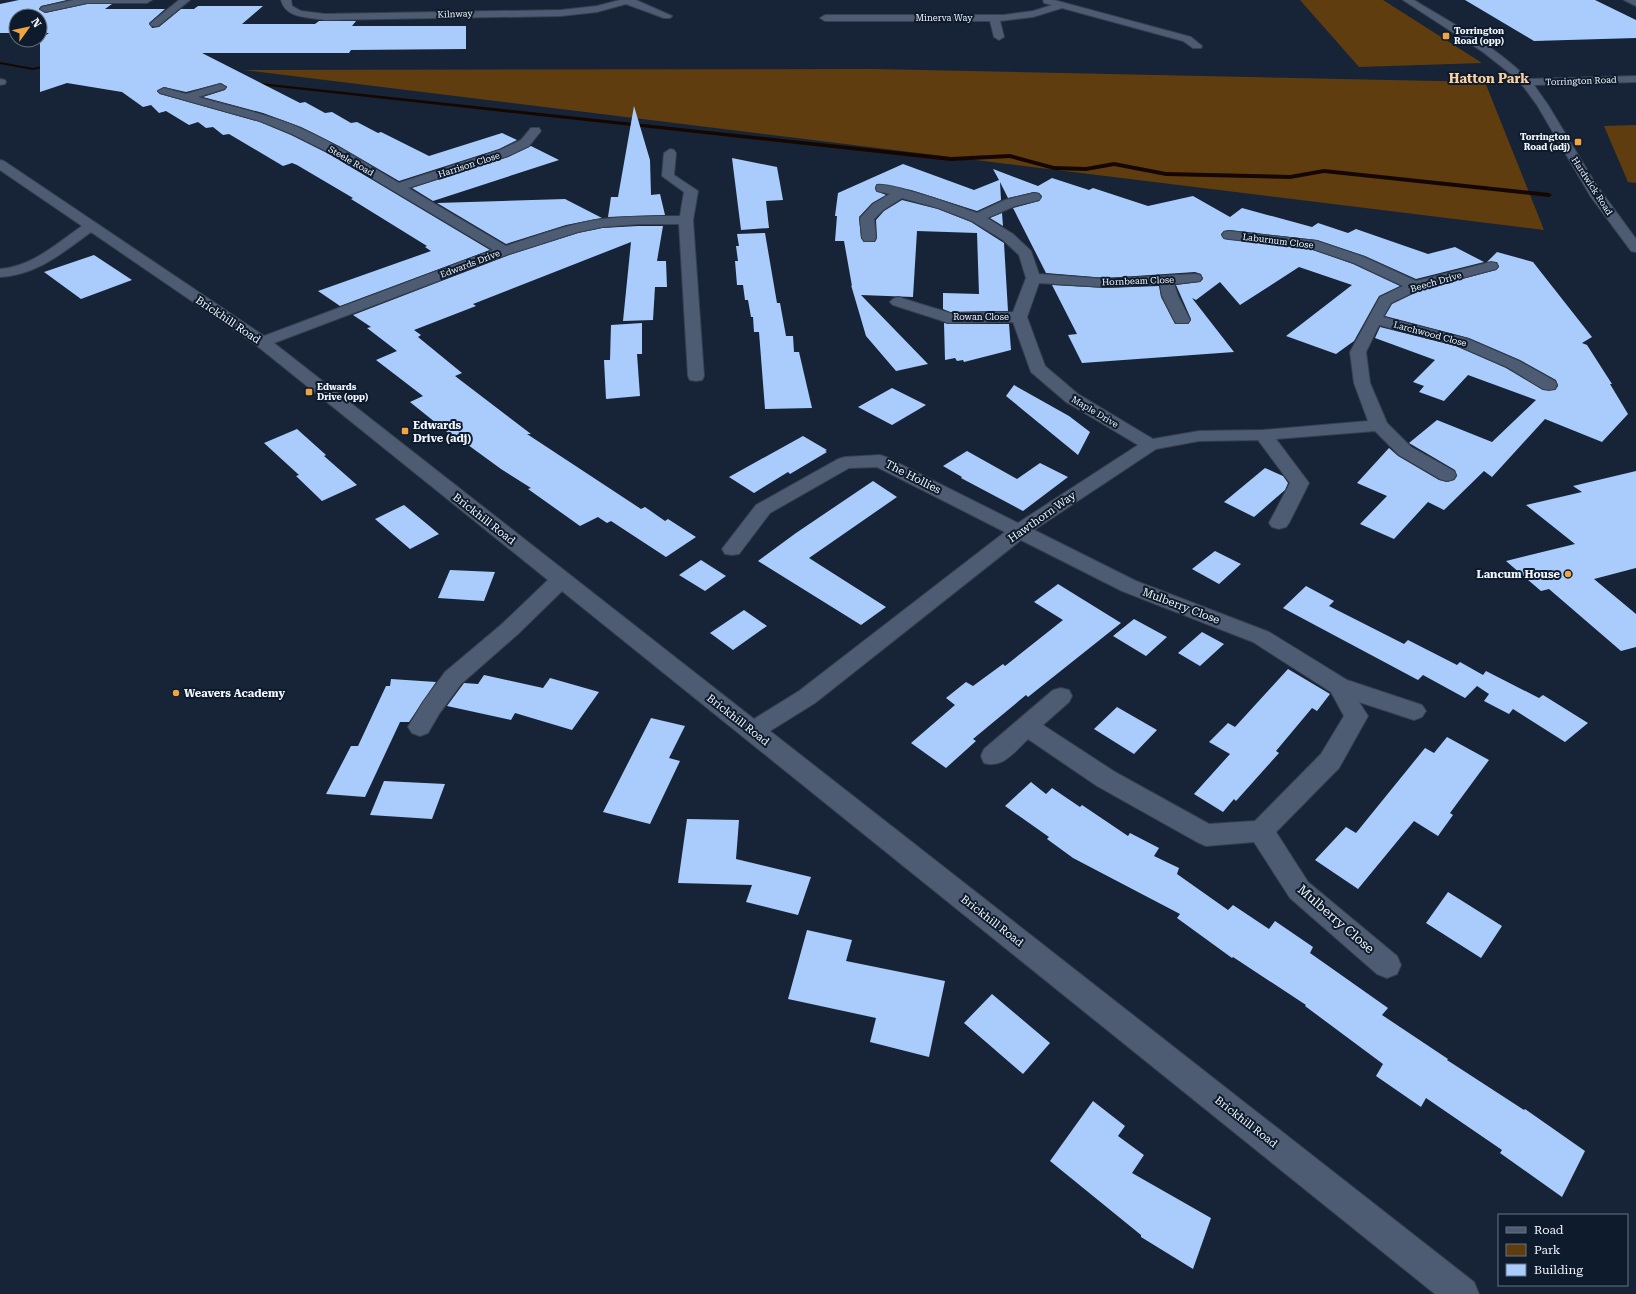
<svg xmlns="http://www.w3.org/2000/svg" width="1636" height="1294" font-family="'Roboto Serif',serif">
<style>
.green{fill:#603d0e}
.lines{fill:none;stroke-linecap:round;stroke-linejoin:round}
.stream{fill:#150700;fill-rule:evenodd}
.building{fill:#aaccfc}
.minor-casing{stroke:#37404f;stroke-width:2}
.minor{fill:#4d5c72;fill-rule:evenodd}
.poi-dot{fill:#f1a540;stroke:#0e1b2c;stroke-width:1.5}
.labels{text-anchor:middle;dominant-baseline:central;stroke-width:4;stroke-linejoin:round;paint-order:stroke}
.far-street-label{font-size:9px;fill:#f0f5fd;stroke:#0e1b2c}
.far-poi-label{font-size:9px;font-weight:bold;fill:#f0f5fd;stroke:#0e1b2c;text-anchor:start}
.street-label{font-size:11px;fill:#f0f5fd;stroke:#0e1b2c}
.poi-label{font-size:11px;font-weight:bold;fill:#f0f5fd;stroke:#0e1b2c;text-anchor:start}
.far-district-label{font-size:13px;font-weight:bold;fill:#fcd1a0;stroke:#0e1b2c}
.near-street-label{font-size:13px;fill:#f0f5fd;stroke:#0e1b2c}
</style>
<rect width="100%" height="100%" fill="#172437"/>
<path class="green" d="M1300,0H1383L1482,63L1359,67Z
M873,69L1485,82L1544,230L243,70Z
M1636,125V183L1628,182L1604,126Z"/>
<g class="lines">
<path class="stream" d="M0,62L33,68L52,64L54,65L33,70L0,64Z
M251,82L951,157L1010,154L1054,166L1086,167L1114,162L1166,172L1290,175L1324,169L1549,193L1552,195L1549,197L1324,173L1290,179L1166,176L1114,166L1086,171L1054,170L1010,158L951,161L249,84Z"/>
</g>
<path class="building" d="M19,0H67L41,6L39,9L45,13L87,4H112L105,9H165L149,23L152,28L159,27L181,9H194L198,6H263L242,24H315L319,21H356L352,26H466V49L351,50L349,53H202L300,103L305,102L325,113L332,112L351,123L357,122L378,133L381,132L429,156L502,133L517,140L499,149L399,181L339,146L301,127L263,113L203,97L225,90L227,87L221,83L186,92L164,87L157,91L160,94L260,122L291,135L329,154L490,250L340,306L318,291L431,251L425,247L427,246L351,199L353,198L297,165L292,163L283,166L229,134L223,135L213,127L206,128L198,122L189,125L166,111L159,113L151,105L143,107L122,92L67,83L40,92V39L49,33H40V16H16V33H0V4Z
M1465,0H1595L1636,20V38L1534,41Z
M634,106L650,160L651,195L660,194L665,215L608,217L611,197H618Z
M531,146L559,160L433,201L412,188L508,157Z
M732,158L777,167L783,200L766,201L769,228L741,230Z
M903,164L974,190L999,180L993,169L1038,186L1052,178L1089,190L1093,188L1148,206L1193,196L1230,217L1242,208L1312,227L1318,223L1348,233L1356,229L1428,254L1455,247L1484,262L1416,279L1365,256L1317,240L1229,230L1224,231L1221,234L1224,239L1310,249L1353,264L1400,286L1379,296L1354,341L1336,354L1286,336L1352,285L1299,267L1240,305L1220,282L1196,300L1192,298L1234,352L1082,363L1068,335L1077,334L1052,285L1106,288L1159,286L1161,297L1175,324H1188L1191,319L1176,285L1200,282L1203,279L1201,274L1195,272L1106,278L1046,273L1013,208L1039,201L1042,196L1039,193L1034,192L1008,198L1000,182L1001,200L977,211L911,190L877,184L875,188L876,191L886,195L872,203L859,217L861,238L864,242H875L877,238L876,220L884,211L902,200L938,209L971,222L1004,243L1008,311L950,312L943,309V293L979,294L977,233L917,231L913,297L861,295L928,364L896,371L866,336L851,285L852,286L844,241H835L837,216H835L838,193Z
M565,199L602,218L566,225L506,244L437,203Z
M1002,213L1003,226L990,218Z
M638,226H663L657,261H666L667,287H655L653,320L623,321L631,242L473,304L476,306L414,330L421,335L418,337L462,373L455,376L531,434H527L641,509L645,507L665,521L668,519L696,537L666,557L611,521L607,523L598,517L580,526L528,489L531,488L501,469L453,434L451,435L410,402L423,396L376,360L397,351L367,328L371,327L353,315L509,255L578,233L602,228Z
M765,233L777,303H780L786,336H793L794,352H799L812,408L765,409L759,332H754L753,317H751L748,300H745L743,285H737L735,261H738L736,246H739L737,234Z
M1497,252L1533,262L1592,337L1582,343L1587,345L1612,384H1610L1628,414L1602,442L1545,419L1492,477L1484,471L1444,510L1428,502L1394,539L1360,524L1387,496L1357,483L1389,448L1398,456L1439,480L1447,482L1454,480L1457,476L1455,470L1409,443L1437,420L1492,442L1536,400L1468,375L1444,401L1419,392L1424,386L1413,382L1435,360L1375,338L1380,327L1456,346L1506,368L1543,390H1555L1558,386L1556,380L1520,360L1469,338L1385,316L1392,304L1421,290L1496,270L1499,267L1497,262H1487Z
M94,255L132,280L81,299L44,272Z
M642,323V354H637L640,396L606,399L604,360H610L611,325Z
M944,323L949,324H1009L1011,350L964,362L963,360L957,361L955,358L945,360Z
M1014,385L1069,416L1090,432L1078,455L1006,396Z
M892,388L926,405L892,425L858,407Z
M297,429L326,455L324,456L357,485L322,501L296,476L299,475L264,443Z
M803,436L827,450L825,451L827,452L790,474L788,472L754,493L729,477Z
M967,451L1017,479L1040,463L1068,477L1023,511L961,478L962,477L943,466Z
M1265,468L1283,476L1288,483L1285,490L1254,517L1224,502Z
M1636,471V568L1594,579L1636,614V647L1621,651L1549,589L1541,591L1506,561L1575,544L1526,505L1582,492L1573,486Z
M873,481L897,497L809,558L886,607L861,625L758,561L796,533Z
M404,505L439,534L410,549L375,519Z
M1215,551L1241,564L1219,584L1192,569Z
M701,560L726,576L705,591L679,575Z
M450,570L495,572L484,601L438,598Z
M1058,584L1121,623L1028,697L1026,695L973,739L976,741L946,768L911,743L955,705L946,698L966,682L973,686L1003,664L1005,666L1063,620L1034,602Z
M1306,586L1334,601L1329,606L1404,644L1408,640L1457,665L1460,662L1483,675L1486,671L1539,698L1543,695L1588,723L1565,742L1513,709L1509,714L1484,701L1489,694L1477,686L1465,698L1423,675L1418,680L1283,608Z
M744,610L767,626L733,650L710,633Z
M1134,619L1167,637L1146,656L1113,636Z
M1202,632L1224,644L1200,666L1178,653Z
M1288,669L1330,694L1317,711L1312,708L1276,751L1279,753L1236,801L1234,799L1223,812L1194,794L1230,754L1209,742L1228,723L1235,727Z
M484,675L543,688L550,678L599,692L572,730L515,713L511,720L447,706L464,683L478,684Z
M391,679L436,682L409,722H400L365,797L326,794L351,746H358L386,686H390Z
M1117,707L1157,730L1134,754L1094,729Z
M651,718L685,726L669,758L680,761L650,824L603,812Z
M1447,737L1489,760L1450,813L1453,815L1438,836L1414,821L1358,889L1315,860L1346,827L1356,833L1425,748L1434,753Z
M384,781L445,784L432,819L370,815Z
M1031,782L1046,794L1052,788L1080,807L1082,805L1128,836L1130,833L1159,848L1154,856L1179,868L1177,874L1228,910L1233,905L1269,929L1275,921L1313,947L1310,953L1388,1008L1382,1015L1448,1059L1447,1060L1524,1110L1525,1109L1585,1151L1562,1197L1500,1153L1502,1150L1426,1098L1421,1107L1376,1076L1383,1064L1305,1006L1306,1005L1233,957L1232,958L1177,918L1180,914L1073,858L1047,839L1049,837L1005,806Z
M687,819L739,820L736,859L811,877L798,915L746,902L752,885L678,883Z
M1448,892L1502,926L1481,958L1426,923Z
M807,930L852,940L846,961L945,981L929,1057L870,1042L876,1018L788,999Z
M992,994L1050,1043L1023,1074L964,1023Z
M1093,1101L1125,1126L1118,1136L1144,1155L1132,1173L1211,1218L1193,1269L1141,1237V1235L1050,1161Z"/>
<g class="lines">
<g class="minor-casing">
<path id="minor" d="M74,0H152L147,3H87L45,12L40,9L42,7Z
M179,0H190L158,26H152L150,24L152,22Z
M281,0H291L292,6L301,11L325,14L561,10L597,6L620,0H636L672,16L670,18H664L626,4L597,12L561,16L325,20C309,17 286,19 281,0Z
M1043,0H1054L1191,37L1202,46L1201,48H1193L1183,41L1062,8L1033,17L1000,21L1004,37L999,40L994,37L990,21H825L820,18L825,15H1004L1033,11L1052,5L1044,3Z
M1403,0H1414C1453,24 1495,46 1528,79L1636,76V82L1534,85L1548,105L1595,183L1636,239V252L1631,251L1591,197L1537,105L1523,86L1512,75L1483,52Z
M1624,0H1636V6Z
M0,79L5,80L6,82L5,84L0,85Z
M220,84L226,87L224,89L198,97C232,107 268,114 300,128C335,143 366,164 399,183L500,150L521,140L531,128H539L541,131L529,146L508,156L408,188L506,246C537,236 570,223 603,219C629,216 654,216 680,216L684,192L662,176L664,153L670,149L674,150L676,153L674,175L698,191L693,220L704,376L702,380L696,381L690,380L688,376L679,224H638L602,227L578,232L509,254L274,343L754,719L799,691L1005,532L877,467L849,468L770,513L739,554L732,555L725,554L722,549L756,505L838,459L845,457L880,455L886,457L1018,523L1138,445L1066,402L1031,372L1013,322L949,323L893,305L890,302L893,299L898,297L950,313L1013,312L1026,278L1019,255L1003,240L972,221L938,208L902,198L883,210L874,219L876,238L874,241H864L862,238L860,218L873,204L890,194L877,191L876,188L877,185C891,182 960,207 977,213L1005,200L1034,193L1039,194L1041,197L1039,200L1015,206L987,218L1013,234L1031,251L1039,274L1106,279L1195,274L1200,275L1202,278L1200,281L1174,284L1178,296L1190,320L1188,323H1176L1174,320L1162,296L1160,284L1106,287L1039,283L1027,317L1045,366L1078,394L1153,439L1199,431L1263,430L1368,421L1354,383L1350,352L1380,297L1403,286L1354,263L1310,248L1229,239L1224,238L1222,235L1224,232L1229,231L1317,241L1364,257L1416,281L1491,262L1496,263L1498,266L1496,269L1420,289L1391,303L1383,317L1468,339L1519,361L1555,381L1557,385L1555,389L1549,390L1543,389L1507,367L1456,345L1379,325L1366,352L1370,383L1387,423L1411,447L1454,471L1456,475L1454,479L1447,481L1440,479L1399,455L1375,431L1276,439L1309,483L1289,523L1286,527L1279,529L1272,527L1269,523L1290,483L1258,440L1199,441L1156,449L1034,530L1136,581L1269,632L1347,680L1422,705L1426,711L1422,717L1414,720L1359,702L1368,716L1339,768L1276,832L1308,882L1397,956L1401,965L1397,974L1387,978L1377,974L1290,898L1254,842L1206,846L1197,842L1097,786L1028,739C1015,751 1003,769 984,763L981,756L984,749L1053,690L1061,688L1069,690L1072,696L1069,702L1043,725L1115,772L1209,824L1255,821L1321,754L1344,716L1331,692L1253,642L1122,591L1021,540L815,703L770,731L1474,1282L1479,1294H1435L562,591L518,634L461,684L439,714L428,733L420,736L412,733L408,727L423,702L445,672L502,624L548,580L256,345L91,232C62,253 37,275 0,277V269C33,266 56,244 82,226L0,170V160L4,161L264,336L493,250L330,153L292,134L260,121L160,93L158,91L164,88L186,94Z"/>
</g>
<use href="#minor" class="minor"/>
</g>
<g class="poi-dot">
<rect x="1442" y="32" width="8" height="8" rx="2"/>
<rect x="1574" y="138" width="8" height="8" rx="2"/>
<rect x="305" y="388" width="8" height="8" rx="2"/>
<rect x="401" y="427" width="8" height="8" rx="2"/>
<circle cx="1568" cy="574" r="4"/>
<circle cx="176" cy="693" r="4"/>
</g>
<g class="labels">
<g class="far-street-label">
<text transform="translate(455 14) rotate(-2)">Kilnway</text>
<text x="944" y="18">Minerva Way</text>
<text transform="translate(1581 81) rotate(-2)">Torrington Road</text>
<text transform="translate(351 161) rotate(30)">Steele Road</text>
<text transform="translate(469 165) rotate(-18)">Harrison Close</text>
<text transform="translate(1592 186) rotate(57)">Hardwick Road</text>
<text transform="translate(1278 241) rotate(7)">Laburnum Close</text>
<text transform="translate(470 264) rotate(-21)">Edwards Drive</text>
<text transform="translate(1138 281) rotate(-2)">Hornbeam Close</text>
<text transform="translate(1436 282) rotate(-16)">Beech Drive</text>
<text x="981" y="317">Rowan Close</text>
<text transform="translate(1430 334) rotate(15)">Larchwood Close</text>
<text transform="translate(1095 412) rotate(31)">Maple Drive</text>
</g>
<g class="far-poi-label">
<text x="1454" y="31">Torrington<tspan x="1454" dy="10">Road (opp)</tspan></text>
<text x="1570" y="137" text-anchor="end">Torrington<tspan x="1570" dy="10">Road (adj)</tspan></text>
<text x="317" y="387">Edwards<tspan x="317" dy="10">Drive (opp)</tspan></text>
</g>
<g class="street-label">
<text transform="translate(228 320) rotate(34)">Brickhill Road</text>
<text transform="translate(913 477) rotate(27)">The Hollies</text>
<text transform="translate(1042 517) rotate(-35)">Hawthorn Way</text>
<text transform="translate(484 519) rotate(38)">Brickhill Road</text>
<text transform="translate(1181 606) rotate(21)">Mulberry Close</text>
<text transform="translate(738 720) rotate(38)">Brickhill Road</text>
<text transform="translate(992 921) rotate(38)">Brickhill Road</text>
<text transform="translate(1246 1122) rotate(38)">Brickhill Road</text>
</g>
<g class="poi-label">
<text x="413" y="425">Edwards<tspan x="413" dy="13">Drive (adj)</tspan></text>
<text x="1560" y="574" text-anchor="end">Lancum House</text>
<text x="184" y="693">Weavers Academy</text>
</g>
<g class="far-district-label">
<text x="1489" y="78">Hatton Park</text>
</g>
<g class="near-street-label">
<text transform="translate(1336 919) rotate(41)">Mulberry Close</text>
</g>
</g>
<rect x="1498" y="1214" width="130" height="72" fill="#0e1b2c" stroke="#687280"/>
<rect x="1506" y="1227" width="20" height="6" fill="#4d5c72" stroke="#687280"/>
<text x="1534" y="1234" font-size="12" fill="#f0f5fd">Road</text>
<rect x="1506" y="1244" width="20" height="12" fill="#603d0e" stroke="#687280"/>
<text x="1534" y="1254" font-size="12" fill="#f0f5fd">Park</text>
<rect x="1506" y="1264" width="20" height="12" fill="#aaccfc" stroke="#687280"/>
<text x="1534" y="1274" font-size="12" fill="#f0f5fd">Building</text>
<g transform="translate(28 28) rotate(57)"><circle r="19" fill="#0e1b2c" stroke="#687280"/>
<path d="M0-3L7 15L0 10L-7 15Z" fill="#f1a540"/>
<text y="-6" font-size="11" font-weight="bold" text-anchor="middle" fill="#f0f5fd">N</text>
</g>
</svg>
